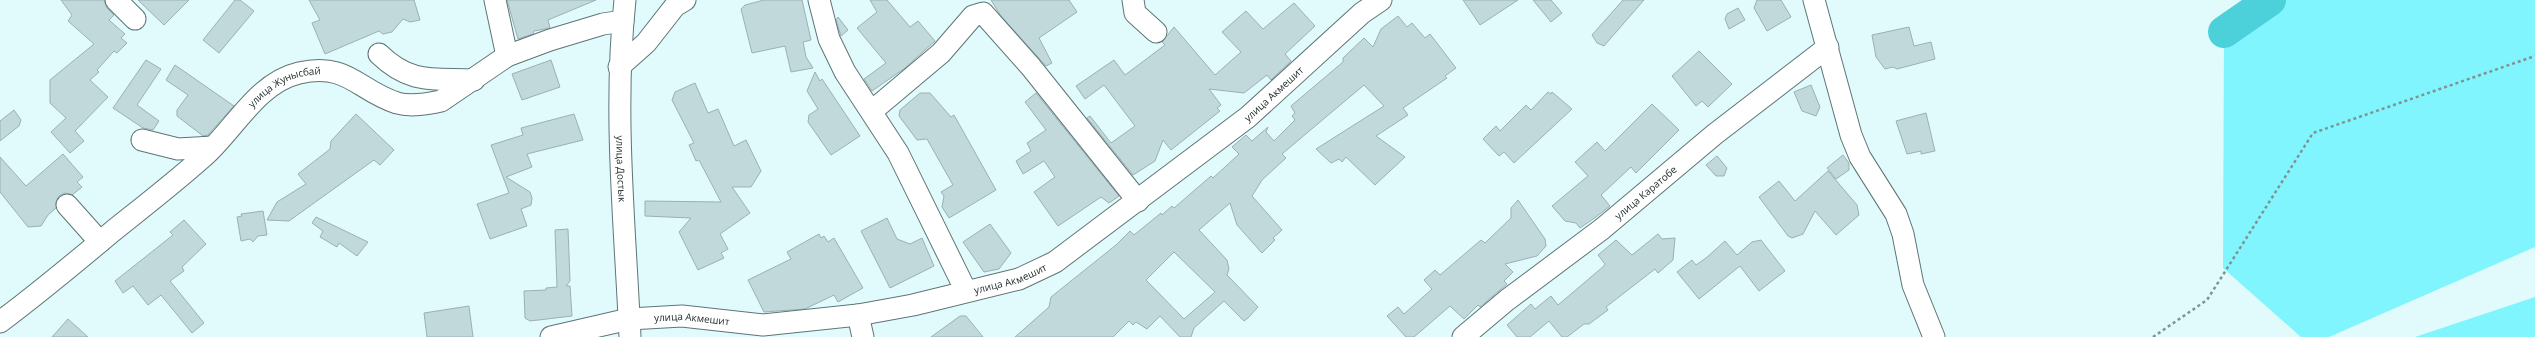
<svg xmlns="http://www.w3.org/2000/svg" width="2535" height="337" font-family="'Open Sans',sans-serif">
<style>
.green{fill:#80f5fe}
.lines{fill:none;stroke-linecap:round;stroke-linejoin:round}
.river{stroke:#4cd1db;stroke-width:32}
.building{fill:#c1d9db;stroke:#99b1b3;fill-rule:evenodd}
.minor-casing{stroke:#5e7576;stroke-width:23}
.path{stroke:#819294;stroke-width:2.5;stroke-dasharray:3 3;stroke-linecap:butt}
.minor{stroke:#fff;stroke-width:21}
.labels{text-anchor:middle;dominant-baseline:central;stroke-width:3;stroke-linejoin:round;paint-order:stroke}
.street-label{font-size:10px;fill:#1e2728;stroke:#e1fafc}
</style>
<rect width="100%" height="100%" fill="#e1fafc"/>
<path class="green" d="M2259,0H2535V247L2329,337H2301L2223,268L2224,32Z
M2535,297V337H2415Z"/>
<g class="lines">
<path class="river" d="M2224,32L2270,0"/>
</g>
<path class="building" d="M61,0H104L107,8L114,15L109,20L125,34L121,38L127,43L117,53L114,51L97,70L99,72L90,80L108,97L75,131L84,141L70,153L51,132L66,118L50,103V80L94,44L68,21L72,15Z
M138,0H189L164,25Z
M235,0H240L254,11L219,53L203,40Z
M309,0H414L420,20L410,22L403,19L392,32L383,34L379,31L325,54L312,23L320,20Z
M507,0H596L548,20L550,28L534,31L533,34L518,39Z
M764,0H802L811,40L803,42L806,57L813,68L791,72L785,46L752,53L741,9L745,5Z
M870,0H887L910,27L918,21L935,41L905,68L872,91L864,79L886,63L857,28L877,12Z
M991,0H1069L1077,12L1039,38L1052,63L1046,66L1001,16Z
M1463,0H1518L1480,25Z
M1533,0H1551L1562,13L1551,22Z
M1623,0H1644L1604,46L1597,43L1592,35Z
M1757,0H1781L1791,17L1767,31L1754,8Z
M1294,3L1315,26L1285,54L1291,61L1271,80L1267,75L1244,93L1209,89L1221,105L1217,108L1220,111L1171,150L1163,140L1155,161L1133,175L1087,118L1090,116L1111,143L1135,126L1104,85L1085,99L1076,86L1114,60L1125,75L1165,45L1162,42L1174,27L1215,75L1241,52L1222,32L1246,11L1263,29Z
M1738,8L1745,20L1729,29L1725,19L1727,14Z
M1398,16L1407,27L1412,23L1425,38L1430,34L1456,68L1445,76L1447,78L1403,108L1408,115L1376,136L1405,157L1375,185L1346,157L1342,162L1339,159L1331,163L1316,149L1384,106L1364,85L1282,154L1286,158L1262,180L1252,196L1282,230L1273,238L1275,240L1262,253L1237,225L1230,203L1199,230L1227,260L1229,269L1227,275L1258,307L1248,318L1244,321L1224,301L1194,328L1191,337H1180L1160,316L1147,329L1136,322L1133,325L1129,321L1113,337H1015L1049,307L1051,297L1116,245L1130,231L1134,235L1161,213L1162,215L1172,206L1174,208L1211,176L1213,178L1239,154L1232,147L1246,135L1252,141L1268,127L1266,132L1274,141L1295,120L1292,116L1295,113L1291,106L1343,62V58L1364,38L1373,47L1381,29ZM1174,252L1215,292L1184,319L1146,280Z
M838,17L848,30L841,36L836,20Z
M1909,27L1914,46L1931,42L1935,59L1897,69L1893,67L1885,69L1876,57L1872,35Z
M1699,51L1732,84L1708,107L1702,101L1696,106L1672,76Z
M146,60L161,69L137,105L159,121L153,130L143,128L113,108Z
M551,60L560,87L522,100L512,74Z
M175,65L234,106L208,135L203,136L177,116V110L188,95L166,80Z
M815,72L820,81L822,79L860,136L831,155L808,122L809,115L818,109L807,91Z
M695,83L708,113L718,109L734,146L746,140L761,171L751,187H732L750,213L720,234L728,249L721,253L724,258L698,270L679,232L691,218L645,216V201L721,202L699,160L696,161L689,145L694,143L672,100L675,92Z
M1811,85L1820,107L1816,116L1802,111L1794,92Z
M1548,92L1551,94L1552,92L1572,109L1514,163L1504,152L1499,156L1483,139L1496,126L1500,131L1526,105L1531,110Z
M920,93H930L951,117L954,115L996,190L949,218L942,207L944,196L941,192L953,185L927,139L917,140L899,116L900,110Z
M1036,93L1119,196L1109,203L1101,197L1058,226L1034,192L1055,177L1044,161L1023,174L1016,161L1031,151L1027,143L1046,130L1025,102Z
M1652,104L1679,130L1636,173L1631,167L1601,195L1610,206L1596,217L1580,228L1576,223L1565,221L1552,206L1588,176L1575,162L1597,142L1605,151Z
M14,110L21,120L19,126L0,141V121Z
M1926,113L1935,151L1921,154V151L1907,154L1896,121Z
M356,114L394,150L380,165L374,160L289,221L267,220L277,202L306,184L298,174L330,149L331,141Z
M574,114L583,140L527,154L532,167L506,177L530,192L532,198L531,205L521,209L527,226L490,239L477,204L509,193L491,145L523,135L521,128Z
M63,154L83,177L77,182L82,187L72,195L65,193L59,196L56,202V208L48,215L41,226L28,227L0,192V157L26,186Z
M1843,155L1849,163V170L1836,179L1827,168Z
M1717,156L1727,168L1724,176H1716L1706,165Z
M1828,171L1857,205L1859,215L1836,235L1815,211L1803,234L1792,238L1788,236L1759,197L1779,181L1795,201Z
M1518,200L1545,239L1546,246L1537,256L1505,264L1513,272L1504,281L1507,284L1480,307L1478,305L1464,319L1450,306L1414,337H1406L1387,316L1398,307L1404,314L1432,289L1424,280L1435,270L1440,275L1481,240L1485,243L1511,218V208Z
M263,211L267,235L258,236L253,242L250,239L241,241L237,217L242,216L241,214Z
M316,217L368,242L357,256L339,243L337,247L320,237L323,231L312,223Z
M887,218L897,239L910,244L922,238L934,266L890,288L861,231Z
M184,220L206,244L182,267L184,271L170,281L204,323L192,333L161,295L148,305L133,286L123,293L115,281L173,235L170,232Z
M990,224L1011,253L999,269L984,272L963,242Z
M568,229L570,281L566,286H570L572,316L530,321L525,318L524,291L546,290V288L557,287L555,230Z
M819,234L821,238L824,236L828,242L834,238L863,288L838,302L834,295L805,309L764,312L748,280L791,259L787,252Z
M1658,234L1662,239L1675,238L1673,260L1658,273L1655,269L1606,307L1608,310L1589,324H1584L1567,337H1562L1549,321L1530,337H1517L1507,325L1531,304L1535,309L1551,296L1558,305L1604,266L1605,264L1598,255L1616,240L1632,255Z
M1761,240L1785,271L1759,291L1740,266L1699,299L1677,272L1692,260L1696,265L1706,258L1725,241L1737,255L1752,242Z
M469,306L473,337H427L424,313Z
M960,316H966L983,337H931Z
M68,319L88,337H52Z"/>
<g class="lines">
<g class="minor-casing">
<g id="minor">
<path d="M116,0L135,19"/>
<path d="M495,0L507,56"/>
<path id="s1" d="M625,0C613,112 625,225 630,337"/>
<path d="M819,0L829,39L845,72L898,153L966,291"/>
<path d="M1133,0L1135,13L1156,32"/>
<path d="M1814,0L1851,135L1860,157L1896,214L1903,234L1913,285L1934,337"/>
<path d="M379,54C411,85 434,78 474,80"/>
<path d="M619,67L646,43L675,6L685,0"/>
<path d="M872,111L941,53L973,16L983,13L1031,67L1138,201"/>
<path d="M142,140L178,149L213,147"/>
<path d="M67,205L100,242"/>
<path d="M858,315L863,337"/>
<path id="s2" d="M0,322C39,293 76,262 113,231C143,207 174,183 202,158C233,132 256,83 299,73C348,62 357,90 397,103C411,107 427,104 441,101L507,56L550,40L603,24L623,21"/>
<path id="s3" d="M551,337L629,319L682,316L763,325L858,315L913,305L1019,279L1055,262L1248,117L1362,13L1381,0"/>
<path id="s4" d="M1463,337L1507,300L1602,229L1715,134L1828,47"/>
</g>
</g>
<path class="path" d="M2153,337L2207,300L2313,133L2535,56"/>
<use href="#minor" class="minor"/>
</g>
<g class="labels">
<g class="street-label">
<text stroke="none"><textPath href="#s2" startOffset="372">улица Жунысбай</textPath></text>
<text stroke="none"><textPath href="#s3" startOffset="791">улица Акмешит</textPath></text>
<text stroke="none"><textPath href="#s1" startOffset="169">улица Достык</textPath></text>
<text stroke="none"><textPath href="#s4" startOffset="233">улица Каратобе</textPath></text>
<text stroke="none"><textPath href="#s3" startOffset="467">улица Акмешит</textPath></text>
<text stroke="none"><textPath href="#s3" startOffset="143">улица Акмешит</textPath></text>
</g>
</g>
</svg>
